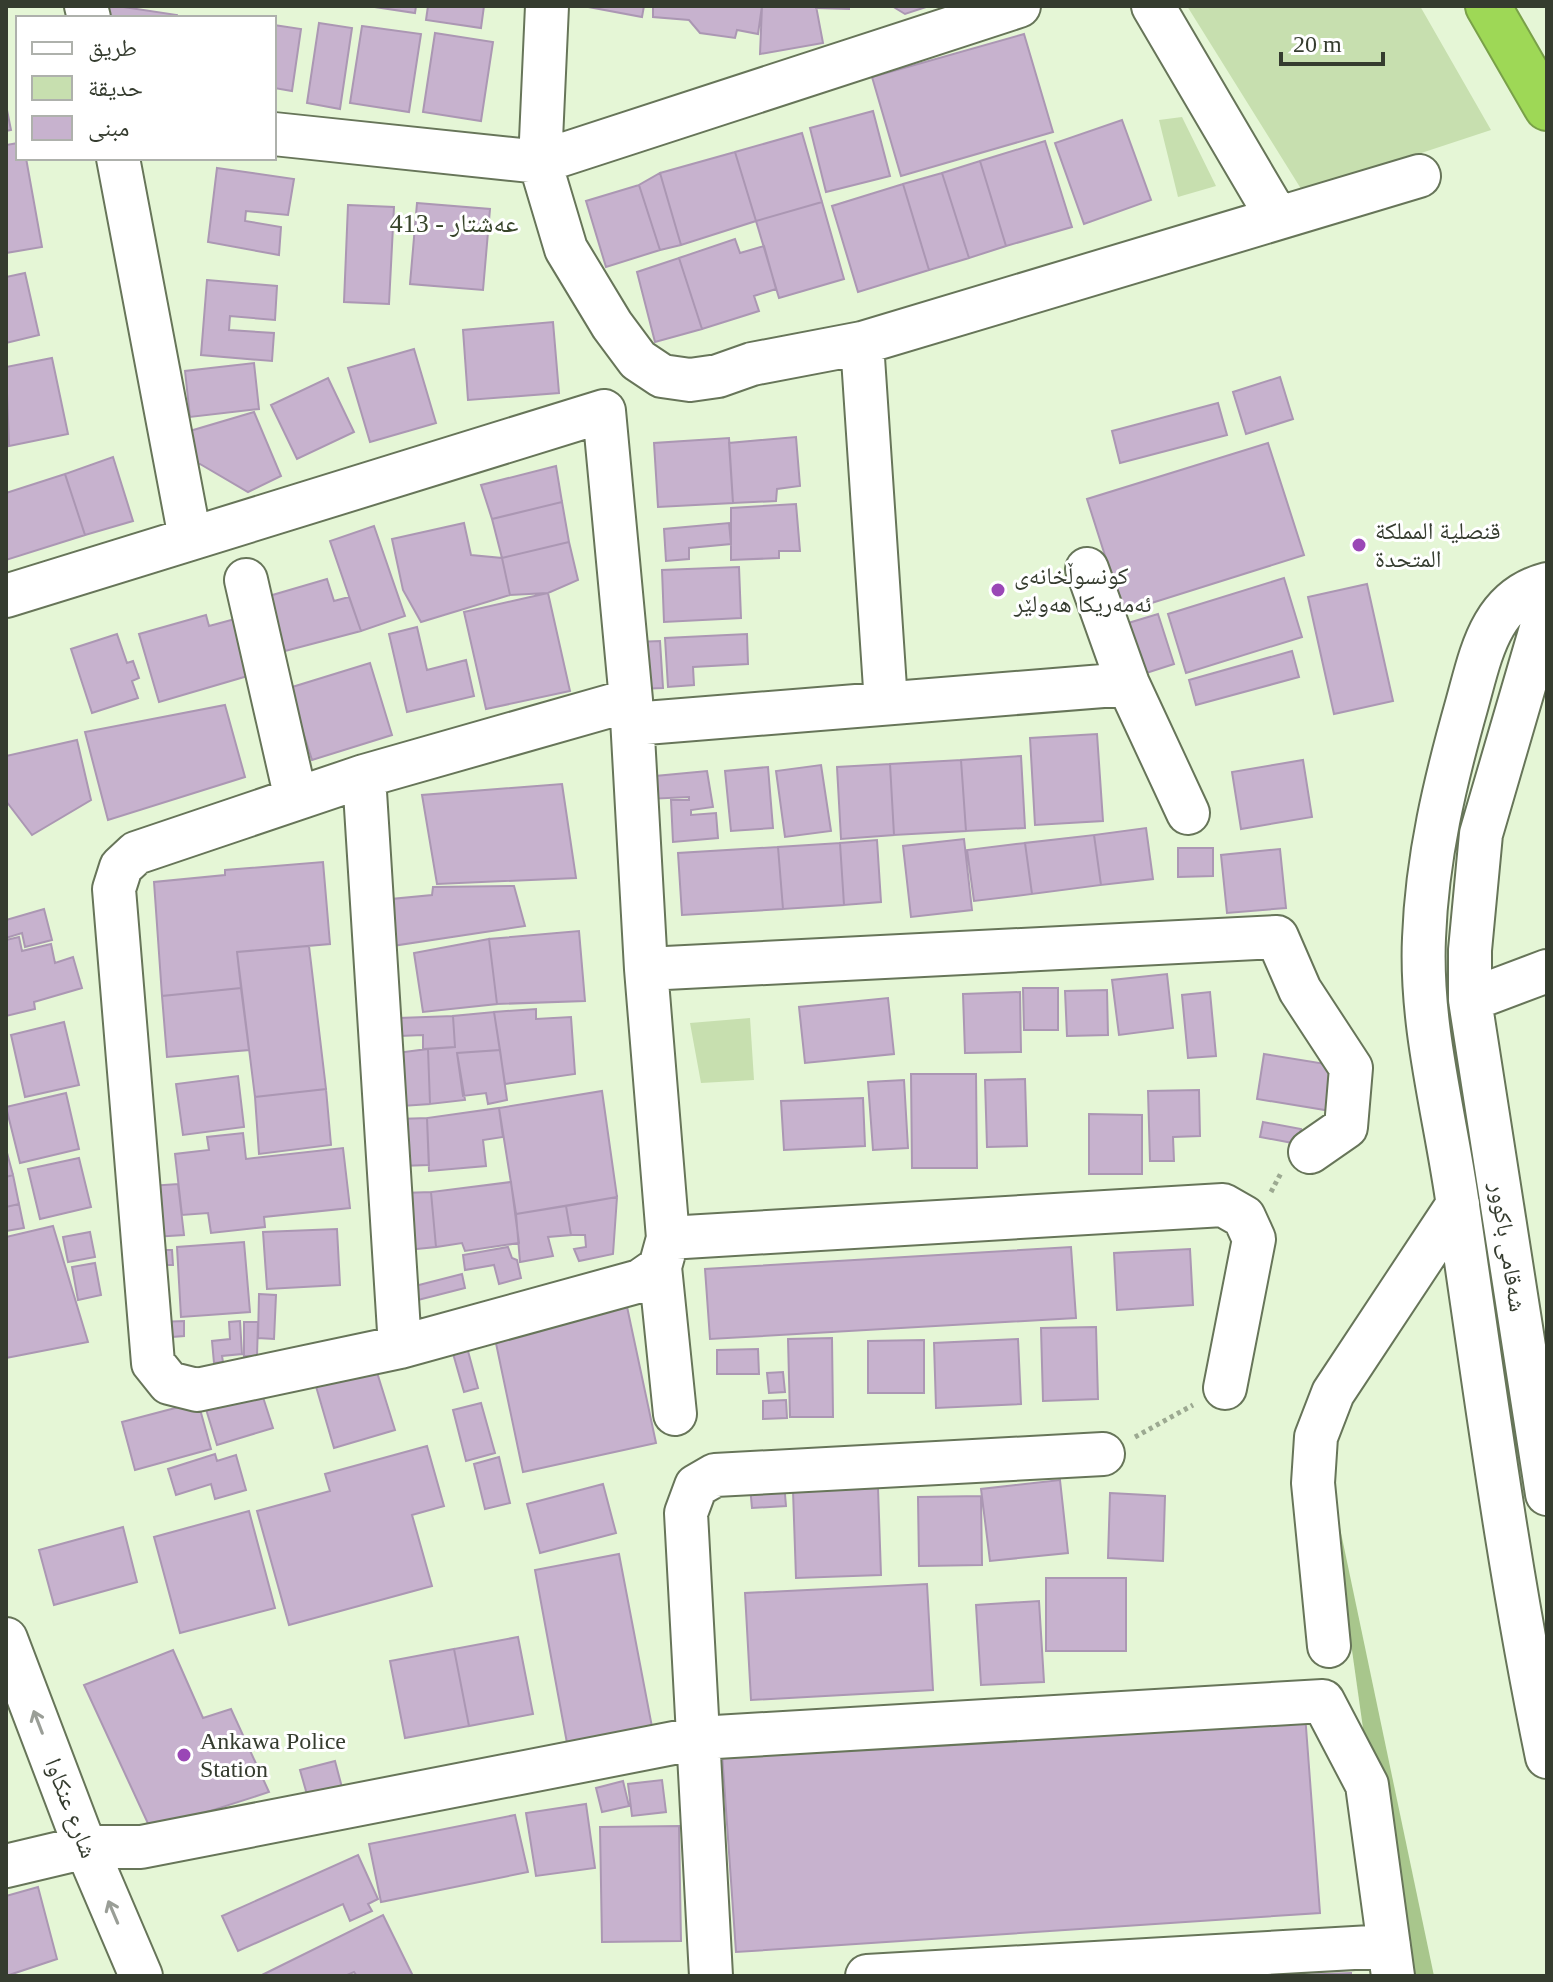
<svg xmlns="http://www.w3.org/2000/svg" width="1553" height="1982" font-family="'Times New Roman','Noto Naskh Arabic',serif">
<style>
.green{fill:#c7dfaf}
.forest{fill:#a8c68c}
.building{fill:#c7b2ce;stroke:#ab97b3;stroke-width:2}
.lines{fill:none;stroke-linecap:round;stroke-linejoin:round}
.minor-casing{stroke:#677559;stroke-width:46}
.highway-casing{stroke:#79a148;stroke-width:48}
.path{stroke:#9ca991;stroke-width:5;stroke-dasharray:4 4;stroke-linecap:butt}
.minor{stroke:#fff;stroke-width:42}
.highway{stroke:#9ed856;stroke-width:44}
.oneway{stroke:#9a9e97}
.poi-dot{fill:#9a47b6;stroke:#fff;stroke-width:3}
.labels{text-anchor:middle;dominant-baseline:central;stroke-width:6;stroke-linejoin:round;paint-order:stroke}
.poi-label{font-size:24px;fill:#353c2f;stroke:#fff;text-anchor:start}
.street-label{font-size:24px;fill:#353c2f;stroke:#fff}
.neighbourhood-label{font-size:26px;fill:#37442a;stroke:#fff}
</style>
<rect width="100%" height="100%" fill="#e5f6d6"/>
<path class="green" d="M1187,6H1420L1491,130L1303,192Z
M1182,117L1216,186L1178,197L1159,120Z
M750,1018L754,1080L701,1083L690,1023Z"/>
<path class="forest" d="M1324,1452L1434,1976H1398Z"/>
<path class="building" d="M104,6H117L177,15V18H103Z
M368,6H416L415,13Z
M428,6H484L481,28L426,20Z
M583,6H644L642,17Z
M653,6H762L758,34L737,30L735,38L700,33L689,20L653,17Z
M762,6H816L823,43L760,54Z
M816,6H849V9L816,8Z
M892,6H929L905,14Z
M319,23L352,28L340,109L307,103Z
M274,25L301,29L292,91L274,88Z
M362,26L421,34L409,112L350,103Z
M435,33L493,42L481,121L423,112Z
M1024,34L1053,132L901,176L872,77Z
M6,105L11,130L6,131Z
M873,111L890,176L826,192L810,128Z
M1122,120L1151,200L1084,224L1055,143Z
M802,133L822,202L756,221L735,152Z
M1045,141L1072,227L1006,246L980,161Z
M18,143V158H26L42,247L6,253V145Z
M735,152L756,221L681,245L660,173Z
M980,161L1006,246L969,258L942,173Z
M217,168L294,179L288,215L246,211L245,221L281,227L279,255L208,242Z
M660,173L681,245L660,250L639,185Z
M942,173L969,258L929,270L903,184Z
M903,184L929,270L858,292L832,206Z
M639,185L660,250L606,267L586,201Z
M822,202L844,279L779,298L756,221Z
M417,203L490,209L483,290L410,284Z
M348,205L394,207L389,304L344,302Z
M735,239L740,253L764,246L776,289L754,296L759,311L702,329L679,258Z
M679,258L702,329L655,342L637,272Z
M25,273L39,335L6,343V277Z
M207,280L277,286L275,320L230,316L229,330L274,333L272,361L201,355Z
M553,322L559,393L468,400L463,330Z
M414,349L436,423L370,442L348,368Z
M52,358L68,434L9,446L6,367Z
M254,363L259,409L190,417L185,371Z
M1280,377L1293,419L1246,434L1233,392Z
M328,378L354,432L297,459L271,405Z
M1218,403L1227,435L1120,463L1112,431Z
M254,412L281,476L248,492L200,464L184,467L173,436Z
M796,437L800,486L777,489L776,501L733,503L729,443Z
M729,438L733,503L658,507L654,443Z
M1268,443L1304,555L1123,612L1087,499Z
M113,457L133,521L85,535L65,474Z
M556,466L562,502L492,519L481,485Z
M65,474L85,535L6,560V493Z
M562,502L569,542L502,558L492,519Z
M796,504L800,551H779V558L731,560V508Z
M464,523L471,555L502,558L510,595L421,622L403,590L392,539Z
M729,523L731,544L689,548V559L666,561L664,529Z
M374,526L405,616L361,631L330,541Z
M569,542L578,580L548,593L510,595L502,558Z
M739,567L741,618L664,622L662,570Z
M1284,578L1302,637L1186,673L1168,614Z
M327,579L334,601L349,597L361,631L285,651L269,596Z
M1367,584L1393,701L1334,714L1308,597Z
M548,593L570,691L486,709L464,612Z
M1158,614L1174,664L1140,675L1125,624Z
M206,615L209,626L235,619L251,675L159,702L139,634Z
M417,627L427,670L466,660L474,696L407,712L389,634Z
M117,634L127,663L133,661L139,678L132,681L138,698L92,713L71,649Z
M747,634L748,664L693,667L694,685L668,687L665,638Z
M660,641L663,688L638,689L635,642Z
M1292,651L1299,677L1196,705L1189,680Z
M370,663L392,735L312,760L289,688Z
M225,705L245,777L108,820L85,732Z
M1097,734L1103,821L1035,825L1030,738Z
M77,740L91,800L32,835L6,801V756Z
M1021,756L1025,828L966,831L961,760Z
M961,760L966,831L894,835L890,764Z
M1303,760L1312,817L1241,829L1232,772Z
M890,764L894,835L841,839L837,767Z
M821,765L831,831L785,837L776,771Z
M768,767L773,828L731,831L725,771Z
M707,771L713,807L691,810V815L716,813L718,838L673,842L671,800H689V797L647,799L645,777Z
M562,784L576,878L437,884L422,795Z
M1146,828L1153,879L1101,885L1094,835Z
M1094,835L1101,885L1032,894L1025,843Z
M964,839L972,910L911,917L903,846Z
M877,840L881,902L844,905L840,843Z
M840,843L844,905L783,909L778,847Z
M1025,843L1032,894L974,901L967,850Z
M778,847L783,909L682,915L678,853Z
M1178,848H1213V876L1178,877Z
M1280,849L1286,908L1227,913L1221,855Z
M323,862L330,944L237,952L241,988L162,996L154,882L225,875V870Z
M514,886L525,926L392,946L381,900L432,895L433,887Z
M44,909L52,940L25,947L22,933L6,938V920Z
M579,931L585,1001L497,1004L489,939Z
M19,937L22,951L51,944L55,963L73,957L82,988L34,1002L35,1009L6,1016V940Z
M489,939L497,1004L423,1012L414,953Z
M309,946L326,1089L255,1097L237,952Z
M1167,974L1173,1028L1119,1035L1112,980Z
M241,988L249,1050L167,1057L162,996Z
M1023,988H1058V1030H1024Z
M1107,990L1108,1035L1067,1036L1065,991Z
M1020,992L1021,1052L965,1053L963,994Z
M1210,992L1216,1056L1188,1058L1182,995Z
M888,998L894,1054L805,1063L799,1007Z
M536,1009V1019L571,1017L575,1074L505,1084L494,1012Z
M494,1012L500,1050L457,1053L465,1100L430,1104L428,1049L455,1047L453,1016Z
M453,1016L455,1047L423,1049V1035L400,1036L399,1018Z
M64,1022L79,1085L25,1097L11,1035Z
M428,1049L430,1104L402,1106L396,1053Z
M500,1050L507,1100L488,1104L486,1093L463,1096L457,1053Z
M1264,1054L1338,1066L1331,1111L1257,1099Z
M911,1074H976L977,1168H912Z
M238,1076L244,1127L183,1135L176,1084Z
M1025,1079L1027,1146L987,1147L985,1080Z
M904,1080L908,1148L873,1150L868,1082Z
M326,1089L331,1145L259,1154L255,1097Z
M1199,1090L1200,1136L1173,1137L1174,1161H1150L1148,1091Z
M602,1091L617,1197L516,1214L499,1108Z
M66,1093L79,1149L20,1163L6,1107Z
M863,1098L865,1146L784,1150L781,1101Z
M499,1108L503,1137L483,1140L486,1166L429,1171L427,1118Z
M1089,1114L1142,1115V1174H1089Z
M427,1118L429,1165L400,1166L398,1119Z
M1263,1122L1301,1129L1298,1144L1260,1137Z
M243,1133L246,1159L343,1148L350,1208L264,1217L265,1227L211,1233L208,1213L182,1215L175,1154L209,1150L207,1137Z
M6,1149L13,1175L6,1177Z
M79,1158L91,1207L40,1219L28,1169Z
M13,1175L19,1204L6,1207V1177Z
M511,1182L519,1243L465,1251L462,1243L436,1247L431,1192Z
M178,1184L184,1235L153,1237L150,1186Z
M431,1192L436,1247L407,1250L402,1193Z
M617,1197L613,1254L579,1261L574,1249L586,1247L585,1235H571L566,1206Z
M19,1204L24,1228L6,1231V1207Z
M566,1206L571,1235L548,1237L553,1256L520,1262L516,1214Z
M53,1226L88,1342L6,1358V1237Z
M337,1229L340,1285L267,1289L263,1232Z
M90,1232L95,1257L68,1262L63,1237Z
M244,1242L250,1312L181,1317L177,1247Z
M508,1247L512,1258L517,1260L521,1278L499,1284L494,1265L465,1270L463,1255Z
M1071,1247L1076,1318L710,1339L705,1269Z
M1190,1249L1193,1305L1117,1310L1114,1253Z
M165,1250H172L173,1265H165Z
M95,1263L101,1295L78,1300L72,1267Z
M462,1274L465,1288L414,1301L411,1287Z
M259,1294L276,1295L274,1339L258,1338Z
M626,1302L656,1443L523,1472L493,1329Z
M184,1321V1336L160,1338L159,1322Z
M240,1321L242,1354L222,1356L223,1362L214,1363L212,1341L230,1339L229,1322Z
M244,1322H258L257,1356H244Z
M1096,1327L1098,1399L1043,1401L1041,1328Z
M832,1338L833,1417H790L788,1339Z
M1018,1339L1021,1404L936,1408L934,1343Z
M465,1340L478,1388L464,1392L450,1343Z
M924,1340V1393H868V1341Z
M758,1349L759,1374H717V1350Z
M375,1366L395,1430L334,1448L315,1383Z
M783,1372L785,1392L769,1393L767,1373Z
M260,1388L273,1428L217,1445L205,1406Z
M786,1400L787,1418L763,1419V1401Z
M198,1402L211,1449L135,1470L122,1422Z
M481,1403L495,1453L466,1461L453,1410Z
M427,1446L444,1506L412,1515L432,1586L289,1625L257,1511L330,1491L325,1474Z
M215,1454L217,1461L236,1455L246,1490L215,1499L211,1484L176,1495L168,1469Z
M499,1457L510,1503L485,1509L474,1464Z
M1060,1480L1068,1553L990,1561L981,1489Z
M784,1483L786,1506L752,1508L750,1486Z
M603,1484L616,1533L540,1553L527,1504Z
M878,1488L881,1575L796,1578L793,1491Z
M1110,1493L1165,1496L1163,1561L1108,1558Z
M981,1496L982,1565L919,1566L918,1497Z
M249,1511L275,1608L180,1633L154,1537Z
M123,1527L137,1582L54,1605L39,1550Z
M619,1554L652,1727L567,1743L535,1570Z
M1046,1578H1126V1651H1046Z
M927,1584L933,1690L751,1700L745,1593Z
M1039,1601L1044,1682L981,1685L976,1605Z
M518,1637L533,1714L469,1726L454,1649Z
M454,1649L469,1726L405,1738L390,1661Z
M173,1650L203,1718L231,1709L269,1792L151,1830L84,1685Z
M1305,1714L1320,1913L736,1952L722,1753Z
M335,1761L344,1795L310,1805L300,1770Z
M662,1780L666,1812L632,1816L628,1784Z
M623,1781L629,1806L602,1812L596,1788Z
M586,1804L595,1868L536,1876L526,1813Z
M515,1815L528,1872L381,1902L369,1844Z
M679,1826L681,1941L602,1942L600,1827Z
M358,1855L378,1899L368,1904L372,1911L350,1921L343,1904L238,1951L222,1916Z
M38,1887L57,1959L6,1976V1896Z
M383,1915L413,1976H357L354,1972L345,1976H260Z
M1351,1973V1976H1270Z"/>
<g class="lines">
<g class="minor-casing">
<path id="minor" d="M86,6L89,18
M547,6L540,162L566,249L612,325L638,360L662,376L690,380L718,376L752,364L862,343L1419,176
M1153,6L1277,217
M274,134L540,162L1019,6
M118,158L190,538
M862,343L886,703
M1087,569L1128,684L1188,813
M246,580L296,799
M1547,584C1490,599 1481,654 1467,704C1445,782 1427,857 1424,938C1420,1028 1446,1118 1458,1206C1485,1390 1509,1574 1547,1757
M6,596L604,411L631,700L646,969L668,1238L660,1267L675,1414
M1547,608L1481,834L1470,950V1000L1547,1494
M631,700L364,776L136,853L121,867L114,889L153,1363L169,1383L197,1390L400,1347L640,1281L660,1267
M633,724L1128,684
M364,776L400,1347
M646,969L1277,937L1300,990L1351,1068L1346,1127L1310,1152
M1470,1000L1547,971
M668,1238L1223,1205L1244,1217L1254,1239L1225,1388
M6,1639L79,1831L141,1976
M1329,1646L1313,1483L1316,1437L1333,1393L1458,1204
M6,1866L86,1847H141L699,1738L1323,1701L1367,1785L1393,1976
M711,1976L686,1513L696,1486L715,1475L1103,1454
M867,1976L1389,1946"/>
</g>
<g class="highway-casing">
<path id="highway" d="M1488,6L1547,108"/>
</g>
<path class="path" d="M1271,1192L1281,1173
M1135,1437L1193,1405"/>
<use href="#minor" class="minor"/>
<use href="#highway" class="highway"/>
</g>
<defs><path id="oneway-shaft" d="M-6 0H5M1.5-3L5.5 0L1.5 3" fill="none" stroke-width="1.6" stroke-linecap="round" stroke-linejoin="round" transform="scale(2)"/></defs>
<g class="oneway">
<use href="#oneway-shaft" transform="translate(38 1722) rotate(-111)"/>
<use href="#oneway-shaft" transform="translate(113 1912) rotate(-113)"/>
</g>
<g class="poi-dot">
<circle cx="1359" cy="545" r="8"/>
<circle cx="998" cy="590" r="8"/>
<circle cx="184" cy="1755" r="8"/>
</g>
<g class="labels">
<g class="poi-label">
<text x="1375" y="531">قنصلية المملكة<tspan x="1375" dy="28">المتحدة</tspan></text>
<text x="1014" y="576">کونسوڵخانەی<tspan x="1014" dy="28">ئەمەریکا هەولێر</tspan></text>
<text x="200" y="1741">Ankawa Police<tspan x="200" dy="28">Station</tspan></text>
</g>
<g class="street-label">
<text transform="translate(1508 1247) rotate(81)">شەقامی باکوور</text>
<text transform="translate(71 1808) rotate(69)">شارع عنكاوا</text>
</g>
<g class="neighbourhood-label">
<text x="454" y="223">عه‌شتار - 413</text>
</g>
</g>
<rect width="1553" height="1982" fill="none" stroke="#353c2f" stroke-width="16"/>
<rect x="16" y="16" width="260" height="144" fill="#ffffff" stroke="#aeb1ac" stroke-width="2"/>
<rect x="32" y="42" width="40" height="12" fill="#ffffff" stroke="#aeb1ac" stroke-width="2"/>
<text x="88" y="56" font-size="24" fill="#353c2f">طريق</text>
<rect x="32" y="76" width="40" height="24" fill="#c7dfaf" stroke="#aeb1ac" stroke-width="2"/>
<text x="88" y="96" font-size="24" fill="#353c2f">حديقة</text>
<rect x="32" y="116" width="40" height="24" fill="#c7b2ce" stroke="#aeb1ac" stroke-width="2"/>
<text x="88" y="136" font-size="24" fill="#353c2f">مبنى</text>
<path d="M1281 52v12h102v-12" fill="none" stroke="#353c2f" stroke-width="4"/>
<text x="1293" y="52" font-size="24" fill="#353c2f" stroke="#ffffff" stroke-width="6" paint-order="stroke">20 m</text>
</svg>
